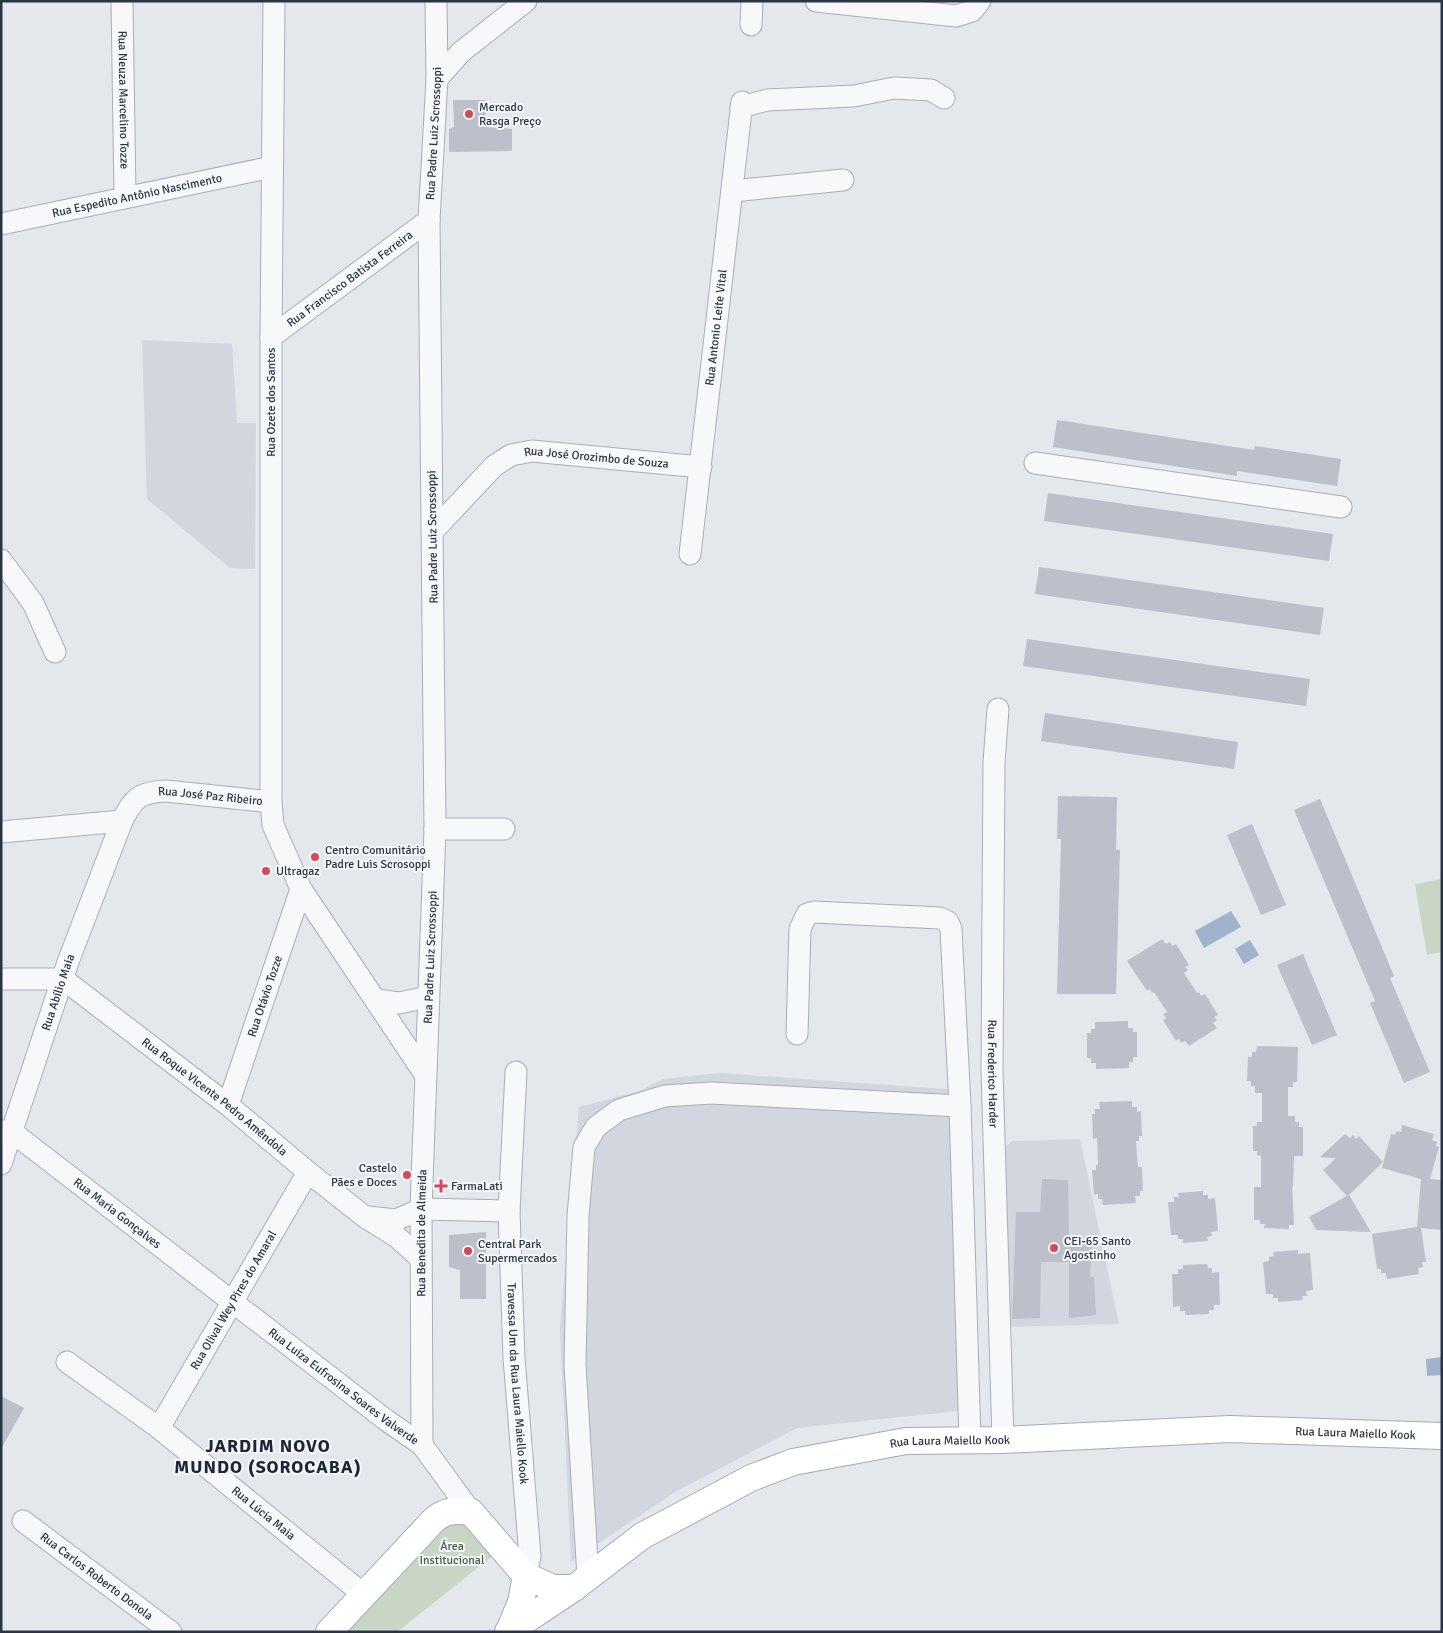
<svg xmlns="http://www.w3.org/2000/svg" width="1443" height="1633" font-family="Signika,sans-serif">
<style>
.built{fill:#d2d6de}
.green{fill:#c9d6c5}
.water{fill:#9fb4cc}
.building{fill:#bbc0ca}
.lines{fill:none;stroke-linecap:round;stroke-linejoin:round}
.minor-casing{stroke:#a9aeb7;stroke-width:23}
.major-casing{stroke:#a3abb8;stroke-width:28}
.minor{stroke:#f7f8fa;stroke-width:21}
.major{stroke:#fff;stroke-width:26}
.poi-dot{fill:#d1495b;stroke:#f4f6f9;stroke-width:2}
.labels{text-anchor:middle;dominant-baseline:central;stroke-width:4;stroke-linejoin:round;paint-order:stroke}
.street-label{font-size:12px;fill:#2b3445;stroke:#f4f6f9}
.poi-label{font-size:12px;fill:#2b3445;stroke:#f4f6f9;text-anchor:start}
.park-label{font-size:12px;fill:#3f6138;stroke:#f4f6f9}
.district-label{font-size:18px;font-weight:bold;letter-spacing:1px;fill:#1d2536;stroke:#f4f6f9}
</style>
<rect width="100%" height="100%" fill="#e4e7ec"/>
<path class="built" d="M142,340L232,344L237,423H256L255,569L230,568L147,499Z
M720,1073L958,1090V1411L797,1428L677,1491L571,1562L560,1329L579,1107L640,1091L663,1079Z
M1080,1139L1119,1324L1008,1327L1003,1149L1012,1141Z"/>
<path class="green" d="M1442,879V952L1427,955L1415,884Z
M466,1519L495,1554L397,1632H344L436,1531Z"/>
<path class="water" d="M1231,911L1241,927L1204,948L1195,931Z
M1250,940L1259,955L1244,964L1235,949Z
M1442,1357V1375L1427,1376L1426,1359Z"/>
<path class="building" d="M453,100H485L486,127L512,129V151L449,152V129L454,127Z
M1057,420L1254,450L1255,446L1341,459L1337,486L1237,471V476L1053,447Z
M1048,493L1333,534L1329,561L1044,521Z
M1039,567L1324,608L1320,635L1035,594Z
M1027,639L1310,679L1306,706L1023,666Z
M1045,713L1238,742L1234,769L1041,741Z
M1058,796L1117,797L1116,850H1120L1116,994H1057L1061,839H1057Z
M1320,799L1394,976L1390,978L1430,1072L1404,1083L1370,1003L1375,1001L1294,810Z
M1252,824L1286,905L1261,915L1227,835Z
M1162,939L1166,944L1170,942L1172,946L1176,944L1189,965L1185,967L1188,970L1184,973L1197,993L1199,992L1201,996L1205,994L1218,1015L1214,1017L1217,1020L1213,1023L1217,1028L1189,1046L1185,1041L1181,1043L1179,1039L1176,1041L1163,1020L1166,1018L1163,1014L1167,1012L1154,992L1152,993L1150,989L1147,991L1127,961Z
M1303,954L1337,1035L1312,1045L1277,965Z
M1128,1021V1028H1133V1032H1137V1057H1133V1062H1129V1068L1096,1069V1063H1091V1058H1087V1033H1091V1029H1095V1022Z
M1257,1046L1298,1047L1297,1082H1293V1087H1288V1116H1295V1122H1299V1127H1303V1156H1294L1293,1188L1292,1186L1294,1225H1289V1229L1264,1228L1265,1224H1260V1220H1254V1187H1261V1156L1257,1155V1151H1253V1126H1257V1122H1262V1093H1255V1086H1251V1081H1247L1248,1057H1252V1052H1256Z
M1132,1101V1107H1137V1112L1141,1111L1142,1136H1139V1141H1136L1138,1167H1142L1143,1191H1140V1196H1135L1136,1203L1103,1205L1102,1199H1098V1194L1094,1195L1092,1170H1096V1165H1098L1097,1138L1093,1139L1092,1114H1095V1109H1100L1099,1102Z
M1402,1125L1434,1134L1432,1140L1437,1142L1436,1146L1439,1147L1430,1179L1442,1180V1230L1421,1228L1426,1262H1422L1423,1267L1418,1268L1419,1274L1387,1279L1386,1273H1381V1269H1377L1372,1234L1417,1227L1421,1179L1382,1168L1391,1134L1395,1135L1396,1131L1401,1132Z
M1345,1134L1350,1138L1353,1135L1356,1139L1359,1136L1383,1162L1349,1195L1371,1232L1316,1230L1309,1217L1347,1196L1323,1170L1336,1158L1320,1157Z
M1042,1179L1068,1180L1069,1240H1088L1092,1247L1090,1277H1094L1096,1315L1069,1318V1262H1041L1040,1318L1012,1319L1016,1212H1040Z
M1203,1191V1195H1208V1199L1215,1198L1218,1231L1211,1232L1212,1236L1207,1237L1208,1241L1183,1243V1239H1178V1235H1171L1168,1202H1174V1197H1179L1178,1193Z
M486,1232V1299H460V1270L449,1267V1235Z
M1298,1250V1254L1310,1253L1313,1290L1306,1291L1307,1296H1302L1303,1300L1278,1302V1298H1273V1294H1266L1263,1262L1269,1261V1257L1274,1256L1273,1252Z
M1207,1264L1208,1268H1212V1273L1219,1272L1220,1305H1214V1310H1209V1314L1185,1315V1311H1180V1306L1173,1307L1172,1274H1178V1269H1183V1265Z
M1,1396L24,1408L1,1449Z"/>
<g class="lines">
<g class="minor-casing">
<g id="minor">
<path id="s1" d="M122,1L125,197"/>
<path d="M274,1L271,337V802L273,825L301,889L424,1073"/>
<path d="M816,1L956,16L972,11L980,1"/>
<path d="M751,25L752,1"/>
<path d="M437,79L461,52L526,1"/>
<path d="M741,107L767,100L854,96L894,88L931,90L944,98"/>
<path d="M732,191L843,180"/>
<path id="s2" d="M1,224L272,167"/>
<path id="s3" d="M271,337L429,220"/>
<path d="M1035,463L1341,507"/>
<path id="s4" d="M434,530L494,466L511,455L532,451L701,467"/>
<path id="s5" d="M690,554L742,102"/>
<path d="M1,560L33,603L55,652"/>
<path id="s6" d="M998,709L994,762L992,1071L1003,1440"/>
<path d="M435,829H504"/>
<path d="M1,832L122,821"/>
<path id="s7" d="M1,979H63L228,1105L308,1172L365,1217L397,1237L420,1258"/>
<path d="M377,1000L399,1003L428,997"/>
<path d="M797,1034L800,929L807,914L814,912L940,918L948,922L951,929L960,1106L970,1440"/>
<path id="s8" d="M516,1072L509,1211L514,1358L530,1556L526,1576"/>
<path id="s9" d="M228,1105L301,889"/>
<path id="s10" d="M1,1131L12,1132L386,1420L422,1445L471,1512"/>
<path id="s11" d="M1,1164L68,962L122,821C134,798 139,792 166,791L271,802"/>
<path d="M368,1217L396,1220L421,1209L509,1211"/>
<path id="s12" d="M67,1362L159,1428L363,1594"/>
<path id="s13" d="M159,1428L308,1172"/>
<path id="s14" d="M422,1445L421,1209L435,829L429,220L437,79L436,1"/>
<path id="s15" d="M23,1521L171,1632"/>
<path d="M588,1577L575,1365L578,1216L584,1147L596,1127L619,1110L665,1096L711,1093L960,1106"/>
</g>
</g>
<g class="major-casing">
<g id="major">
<path d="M509,1631L521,1602L526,1576"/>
<path d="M329,1632L432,1522C444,1510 454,1510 471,1512L526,1576L553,1588H574"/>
<path id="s16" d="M508,1632L574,1588L642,1536L751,1478L793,1462L906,1441L1003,1440L1230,1429L1442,1436"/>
</g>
</g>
<use href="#minor" class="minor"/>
<use href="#major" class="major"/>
</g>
<g class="poi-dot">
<circle cx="469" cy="114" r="5"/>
<circle cx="315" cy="857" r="5"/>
<circle cx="266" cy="871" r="5"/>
<circle cx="407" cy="1175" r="5"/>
<path d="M438.5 1178.5h5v5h5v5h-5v5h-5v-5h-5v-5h5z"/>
<circle cx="1054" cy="1248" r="5"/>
<circle cx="468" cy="1251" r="5"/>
</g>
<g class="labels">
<g class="street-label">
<text stroke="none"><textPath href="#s1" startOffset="99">Rua Neuza Marcelino Tozze</textPath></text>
<text stroke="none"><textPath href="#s14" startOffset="1312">Rua Padre Luiz Scrossoppi</textPath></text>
<text stroke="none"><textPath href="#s2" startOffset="139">Rua Espedito Antônio Nascimento</textPath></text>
<text stroke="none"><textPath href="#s3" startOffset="98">Rua Francisco Batista Ferreira</textPath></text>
<text stroke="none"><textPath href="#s5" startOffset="228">Rua Antonio Leite Vital</textPath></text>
<text transform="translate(271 402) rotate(-90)">Rua Ozete dos Santos</text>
<text stroke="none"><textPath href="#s4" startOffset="194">Rua José Orozimbo de Souza</textPath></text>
<text transform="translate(433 537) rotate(-91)">Rua Padre Luiz Scrossoppi</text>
<text stroke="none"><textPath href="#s11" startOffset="466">Rua José Paz Ribeiro</textPath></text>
<text stroke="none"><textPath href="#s14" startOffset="488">Rua Padre Luiz Scrossoppi</textPath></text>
<text stroke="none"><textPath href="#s11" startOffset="181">Rua Abílio Maia</textPath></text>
<text stroke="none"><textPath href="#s9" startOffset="115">Rua Otávio Tozze</textPath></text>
<text stroke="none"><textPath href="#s6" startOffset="365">Rua Frederico Harder</textPath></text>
<text stroke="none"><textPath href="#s7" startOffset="254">Rua Roque Vicente Pedro Amêndola</textPath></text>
<text stroke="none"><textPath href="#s10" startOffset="144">Rua Maria Gonçalves</textPath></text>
<text stroke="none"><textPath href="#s14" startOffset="212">Rua Benedita de Almeida</textPath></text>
<text stroke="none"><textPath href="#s13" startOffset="148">Rua Olival Wey Pires do Amaral</textPath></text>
<text stroke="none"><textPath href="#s8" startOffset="312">Travessa Um da Rua Laura Maiello Kook</textPath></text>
<text stroke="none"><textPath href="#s10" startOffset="429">Rua Luíza Eufrosina Soares Valverde</textPath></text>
<text stroke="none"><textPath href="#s16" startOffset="898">Rua Laura Maiello Kook</textPath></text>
<text stroke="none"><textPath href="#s16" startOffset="492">Rua Laura Maiello Kook</textPath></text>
<text stroke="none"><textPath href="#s12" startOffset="248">Rua Lúcia Maia</textPath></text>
<text stroke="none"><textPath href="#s15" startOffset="92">Rua Carlos Roberto Donola</textPath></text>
</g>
<g class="poi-label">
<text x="479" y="107">Mercado<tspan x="479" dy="14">Rasga Preço</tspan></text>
<text x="325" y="850">Centro Comunitário<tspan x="325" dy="14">Padre Luis Scrosoppi</tspan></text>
<text x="276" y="871">Ultragaz</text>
<text x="397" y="1168" text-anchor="end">Castelo<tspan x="397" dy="14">Pães e Doces</tspan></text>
<text x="451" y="1186">FarmaLati</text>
<text x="1064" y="1241">CEI-65 Santo<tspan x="1064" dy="14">Agostinho</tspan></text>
<text x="478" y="1244">Central Park<tspan x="478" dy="14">Supermercados</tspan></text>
</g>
<g class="park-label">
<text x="452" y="1546">Área<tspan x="452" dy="14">Institucional</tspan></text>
</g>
<g class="district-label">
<text x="268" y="1446">JARDIM NOVO<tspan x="268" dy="21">MUNDO (SOROCABA)</tspan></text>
</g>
</g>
<rect width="1443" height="1633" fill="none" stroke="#2b3445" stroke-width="5"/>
</svg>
